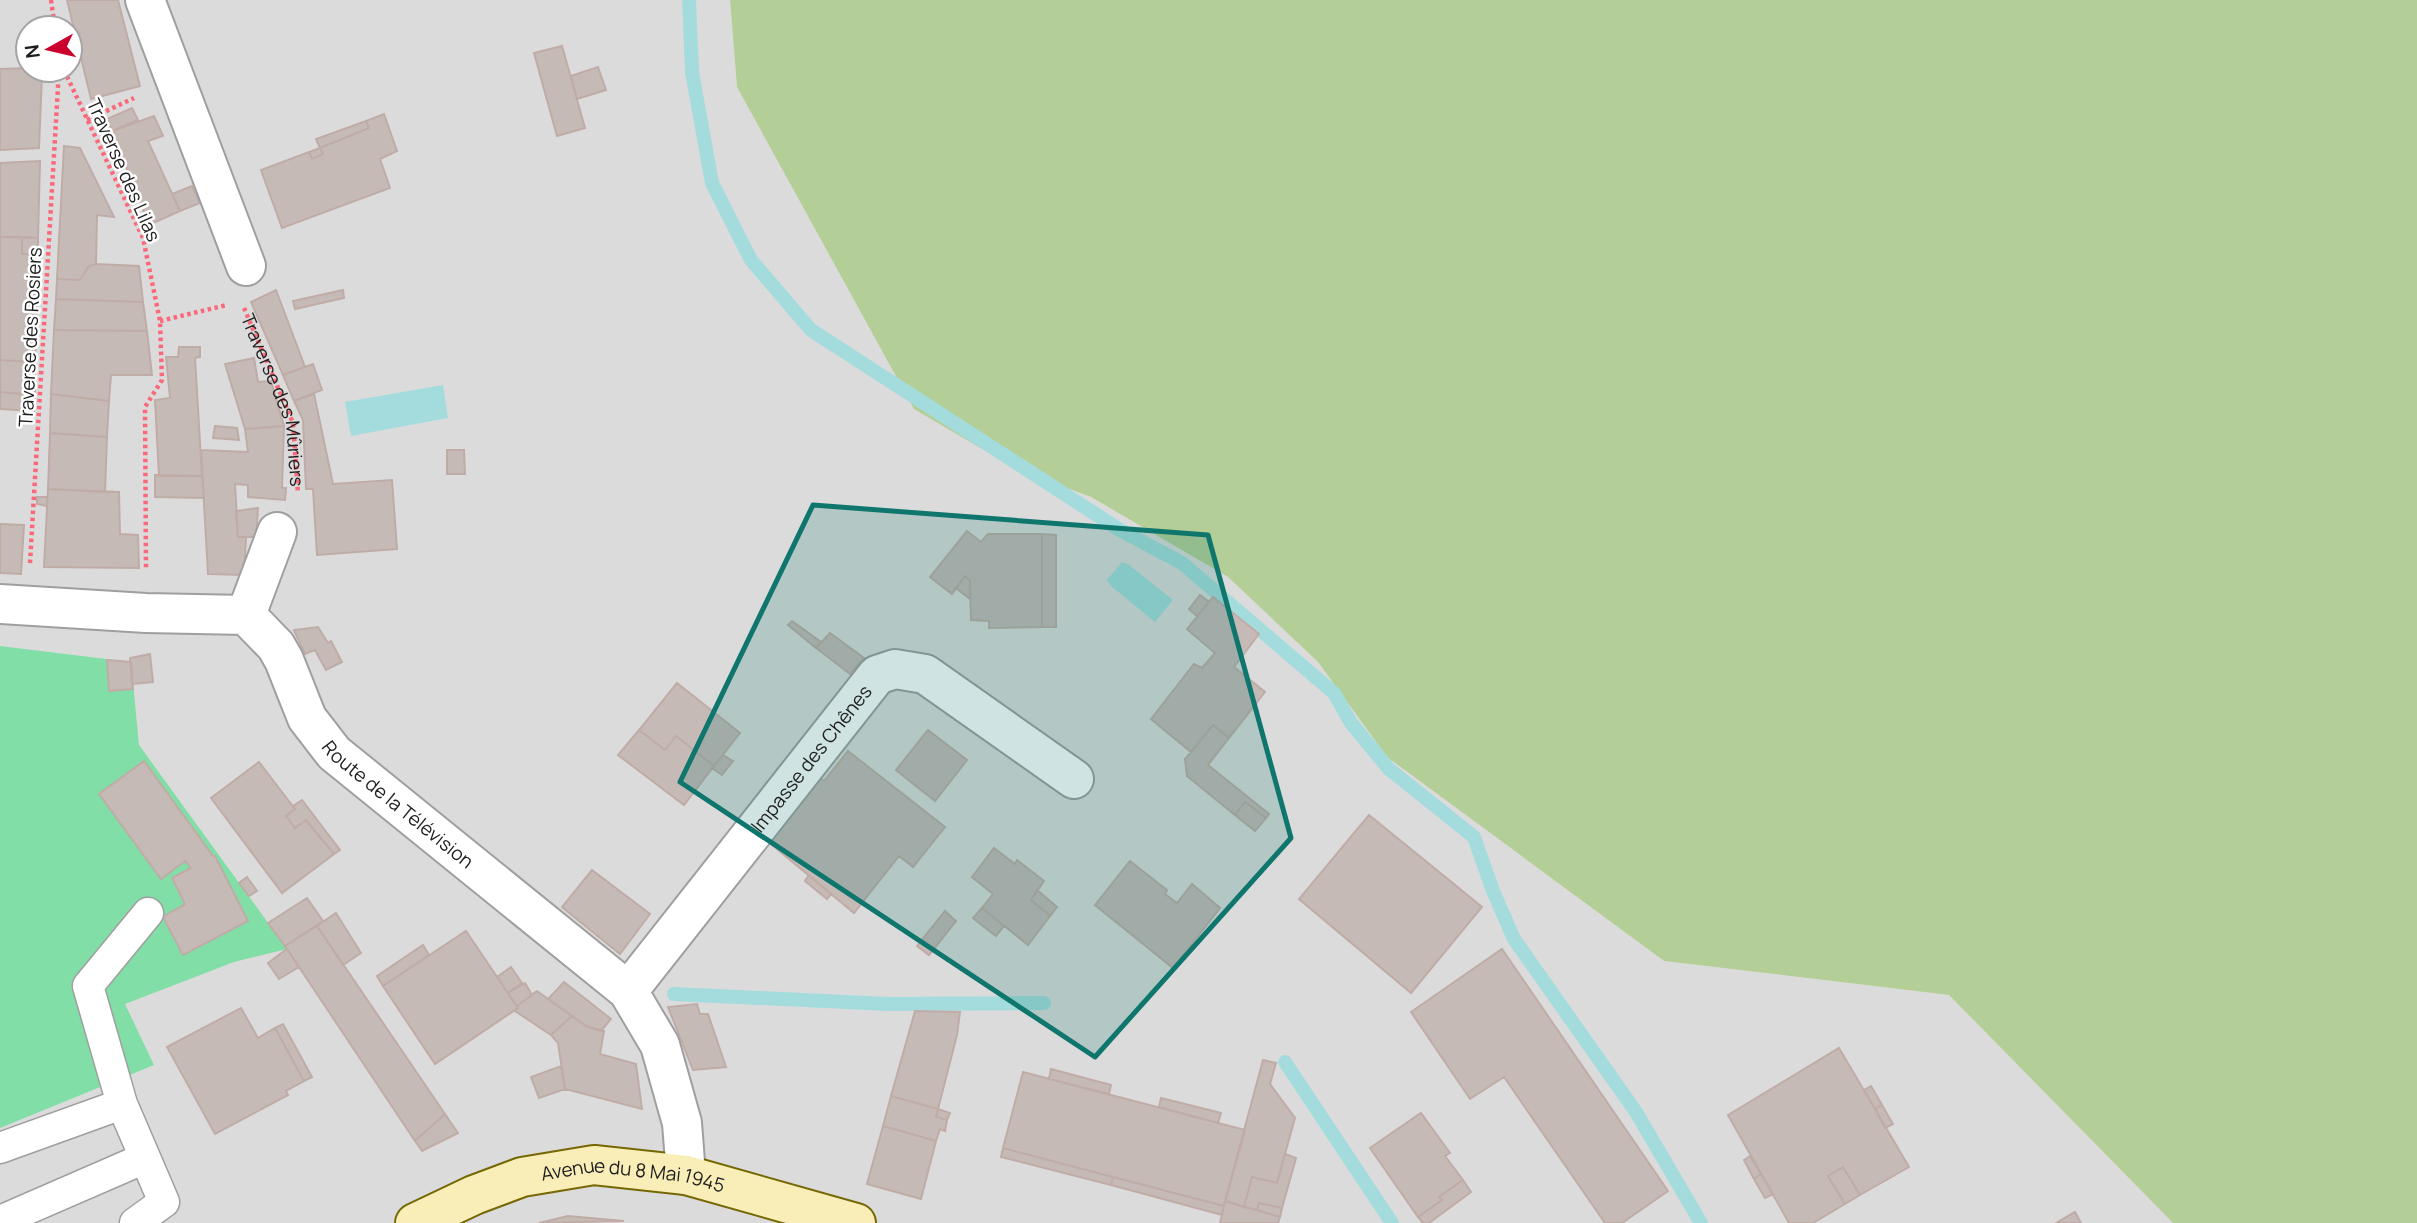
<svg xmlns="http://www.w3.org/2000/svg" width="2417" height="1223" font-family="Manrope,sans-serif">
<style>
.residential{fill:#dcdbdb;fill-rule:evenodd}
.forest{fill:#b4ce98}
.pitch{fill:#81dea6}
.water{fill:#a4dcdd}
.lines{fill:none;stroke-linecap:round;stroke-linejoin:round}
.stream{stroke:#a4dcdd;stroke-width:14}
.building{fill:#c6bab7;stroke:#c0aca6;stroke-width:2}
.lane-casing{stroke:#9f9f9f;stroke-width:33}
.street-casing{stroke:#9f9f9f;stroke-width:42}
.secondary-casing{stroke:#756804;stroke-width:42}
.path{stroke:#fa697a;stroke-width:4.5;stroke-dasharray:3.5 3.5;stroke-linecap:butt}
.lane{stroke:#fff;stroke-width:30}
.street{stroke:#fff;stroke-width:38}
.secondary{stroke:#f9eeb7;stroke-width:38}
.marked{fill:#0f766e;fill-opacity:0.2;stroke:#0f766e;stroke-width:5;stroke-linejoin:round}
.labels{text-anchor:middle;dominant-baseline:central;stroke-width:5;stroke-linejoin:round;paint-order:stroke}
.street-label{font-size:19px;fill:#1e1e1e;stroke:#fff}
</style>
<rect width="100%" height="100%" fill="#efe9e3"/>
<path class="residential" d="M0,0H730L737,87L1018,470L1091,497L1228,577L1318,662L1387,757L1664,961L1949,995L2173,1223H0ZM28,28H70V70H28Z"/>
<path class="forest" d="M730,0H2417V1223H2173L1949,995L1664,961L1387,757L1318,662L1228,577L1091,497L1018,470L914,409L737,87Z"/>
<path class="pitch" d="M0,646L131,662L139,745L287,949L234,962L125,1004L154,1065L0,1128Z"/>
<path class="water" d="M443,385L448,418L351,436L345,402Z
M1122,562L1129,565L1173,600L1155,622L1111,586L1107,580Z"/>
<g class="lines">
<path class="stream" d="M689,0L692,72L712,183L751,260L811,330L1120,530L1182,563L1334,693L1351,723L1389,769L1474,837L1493,891L1514,939L1636,1112L1701,1223
M674,994L888,1004L1044,1003
M1285,1062L1392,1223"/>
</g>
<path class="building" d="M67,0H118L140,86L91,99Z
M562,46L585,128L557,136L534,53Z
M598,67L606,90L577,99L571,76Z
M28,68L32,70L31,75H42L39,148L0,150V69Z
M132,108L138,120L112,131L107,119Z
M384,114L397,151L380,159L390,188L282,228L261,170L309,152L312,159L323,154L320,148L369,128L366,121Z
M154,116L163,136L148,141L180,211L149,225L112,131Z
M366,121L369,128L320,148L316,139Z
M64,146L80,148L114,217L97,215L96,264L89,266L80,280L57,279Z
M320,148L323,154L312,159L309,152Z
M40,161L38,238L0,237V163Z
M192,186L200,203L180,211L172,194Z
M0,237H22V254H38L35,362L0,360Z
M22,237L38,238V254H22Z
M96,264L139,266L143,302L56,299L57,279L80,280L89,266Z
M276,290L305,367L283,375L251,302Z
M343,290L344,298L295,309L293,301Z
M56,299L143,302L147,331L54,330Z
M54,330L147,331L152,375H111L109,401L51,394Z
M179,347H200V357L195,358L202,476H159L155,400L170,398L166,357H178Z
M254,358L258,382L271,381L284,426L245,429L225,364Z
M0,360L35,362V395L0,392Z
M313,364L322,390L294,401L283,375Z
M0,392L35,395L34,411L0,409Z
M51,394L109,401L107,437L50,433Z
M314,394L333,484L392,480L397,549L317,555L313,489H306L303,420L294,401Z
M215,426L237,428L239,440L213,438Z
M284,426L282,488H286L285,500L248,497V485L235,484L238,537H246L244,575L208,574L201,450L248,452L245,429Z
M50,433L107,437L105,492L48,489Z
M447,450H464L465,474H447Z
M155,475L202,476L204,498L155,497Z
M48,489L119,492L120,534L138,535L139,568L44,567Z
M37,497H47V506L37,504Z
M258,508L256,537H238L236,511Z
M0,524L24,525L21,574L0,573Z
M967,531L981,542L988,534H1042V627L989,628V621L971,620L970,581L965,576L952,594L930,577Z
M1042,534L1056,535V627H1042Z
M965,576L970,581V599L956,588Z
M1200,595L1209,602L1197,616L1189,609Z
M1213,597L1259,634L1234,667L1265,692L1229,738L1213,725L1191,752L1151,719L1194,664L1202,668L1215,653L1187,629Z
M792,621L821,642L816,648L788,625Z
M318,627L328,643L331,641L342,662L326,670L315,650L305,654L294,630Z
M830,633L864,658L850,674L816,648Z
M150,654L153,682L132,684L130,658Z
M107,660L131,662L133,689L109,691Z
M677,683L740,733L714,766L676,736L665,750L639,730Z
M1213,725L1229,738L1208,765L1269,814L1266,818L1245,802L1235,815L1187,776L1185,759Z
M639,730L665,750L676,736L714,766L684,805L618,755Z
M928,730L967,760L935,801L896,770Z
M848,751L945,827L913,867L899,856L854,913L765,839L817,776L824,781Z
M723,755L733,761L722,775L712,768Z
M144,761L213,856H215L248,921L183,955L163,917L185,904L172,878L191,868L185,861L161,879L99,794Z
M259,762L295,809L286,816L295,828L306,820L334,854L282,893L211,798Z
M302,800L340,850L334,854L306,820L295,828L286,816L295,809L293,806Z
M1245,802L1266,818L1255,831L1235,815Z
M1369,815L1482,907L1411,993L1299,899Z
M994,848L1015,864L1017,860L1044,881L1031,900L1050,916L1028,945L982,908L993,894L972,877Z
M1130,861L1167,890L1165,894L1177,903L1192,884L1220,908L1173,968L1095,905Z
M592,870L650,914L620,954L562,907Z
M809,875L831,894L827,899L805,881Z
M247,877L257,891L249,896L239,883Z
M1037,890L1057,907L1050,916L1031,900Z
M307,898L323,921L285,946L268,923Z
M982,908L1004,926L996,936L973,918Z
M945,911L956,921L929,955L917,946Z
M336,913L361,953L343,965L317,926Z
M317,926L445,1114L415,1141L285,946Z
M466,931L518,1008L435,1064L383,986Z
M423,945L429,955L383,986L377,976Z
M287,949L299,967L279,979L268,963Z
M1502,949L1668,1191L1622,1223H1605L1504,1077L1470,1099L1411,1012Z
M511,967L522,983L508,993L497,977Z
M564,982L611,1019L601,1031L586,1026L548,999Z
M525,983L532,995L517,1006L508,993Z
M537,991L572,1016L551,1035L515,1011L518,1008L517,1006Z
M697,1004L700,1014H708L726,1067L693,1070L668,1007Z
M241,1008L258,1038L275,1028L304,1081L286,1091L288,1095L215,1134L167,1047Z
M915,1011L960,1012L957,1035L938,1109L891,1096Z
M572,1016L586,1026L604,1031L600,1054L636,1064L642,1109L565,1089L558,1043L551,1035Z
M283,1024L312,1077L304,1081L275,1028Z
M1839,1048L1909,1167L1860,1195L1843,1167L1828,1176L1845,1204L1813,1223H1789L1728,1115Z
M1263,1060L1276,1063L1270,1084L1295,1118L1277,1183L1252,1177L1244,1207L1225,1201Z
M561,1066L565,1089L539,1098L531,1077Z
M1051,1069L1111,1085L1109,1094L1049,1079Z
M1023,1072L1245,1130L1224,1206L1003,1148Z
M1871,1086L1882,1105L1875,1109L1864,1090Z
M891,1096L938,1109L936,1117L947,1120L945,1131L940,1129L936,1141L883,1126Z
M1161,1098L1221,1113L1218,1123L1159,1107Z
M1882,1105L1893,1124L1885,1128L1875,1109Z
M938,1109L950,1113L947,1120L936,1117Z
M1421,1113L1450,1153L1445,1156L1463,1180L1439,1197L1442,1200L1418,1217L1370,1148Z
M445,1114L458,1133L422,1151L415,1141Z
M883,1126L936,1141L921,1199L867,1184Z
M1003,1148L1113,1177L1111,1185L1001,1157Z
M1285,1154L1296,1158L1282,1208L1259,1203L1257,1210L1244,1207L1252,1177L1277,1183Z
M1750,1156L1761,1174L1754,1179L1744,1160Z
M1843,1167L1860,1195L1845,1204L1828,1176Z
M1761,1174L1773,1194L1765,1198L1754,1179Z
M1113,1177L1224,1206L1222,1215L1111,1185Z
M1463,1180L1471,1192L1429,1223H1423L1418,1217L1442,1200L1439,1197Z
M1225,1201L1280,1217L1278,1223H1220Z
M1259,1203L1282,1208L1280,1217L1257,1210Z
M2075,1212L2081,1223H2056Z
M568,1216L624,1221L539,1223Z"/>
<g class="lines">
<g class="lane-casing">
<path id="lane" d="M0,1148L122,1104
M0,1221L145,1158
M135,1223L164,1202L122,1104L88,986L148,913"/>
</g>
<g class="street-casing">
<g id="street">
<path d="M145,0L246,266"/>
<path id="s2" d="M0,604L146,613L246,615L276,646L284,660L307,718L334,753L628,991L660,1045L682,1123L686,1175"/>
<path d="M246,615L277,532"/>
<path id="s3" d="M628,991L877,675L895,669L925,674L1074,779"/>
</g>
</g>
<g class="secondary-casing">
<g id="secondary">
<path id="s4" d="M415,1223L474,1195L522,1177L594,1165L686,1175L856,1223"/>
</g>
</g>
<g class="path">
<path d="M51,0L55,28"/>
<path d="M64,70L143,238L160,321L162,380L145,407L146,570"/>
<path d="M87,120L134,98"/>
<path id="s1" d="M244,308L293,423L298,493"/>
<path d="M160,321L227,305"/>
<path d="M30,563L59,70"/>
</g>
<use href="#lane" class="lane"/>
<use href="#street" class="street"/>
<use href="#secondary" class="secondary"/>
</g>
<path class="marked" d="M813,505L1208,535L1291,838L1095,1057L680,782Z"/>
<g class="labels">
<g class="street-label">
<text transform="translate(124 170) rotate(66)">Traverse des Lilas</text>
<text transform="translate(30 337) rotate(-87)">Traverse des Rosiers</text>
<text stroke="none"><textPath href="#s1" startOffset="98">Traverse des Mûriers</textPath></text>
<text stroke="none"><textPath href="#s3" startOffset="296">Impasse des Chênes</textPath></text>
<text stroke="none"><textPath href="#s2" startOffset="494">Route de la Télévision</textPath></text>
<text stroke="none"><textPath href="#s4" startOffset="229">Avenue du 8 Mai 1945</textPath></text>
</g>
</g>
<g transform="translate(49 49) rotate(262)"><circle r="33" fill="#ffffff" stroke="#a5a5a5" stroke-width="2"/>
<path d="M0-5L12 26L0 18L-12 26Z" fill="#cb002c"/>
<text y="-10" font-size="19" font-weight="bold" text-anchor="middle" fill="#1e1e1e">N</text>
</g>
</svg>
